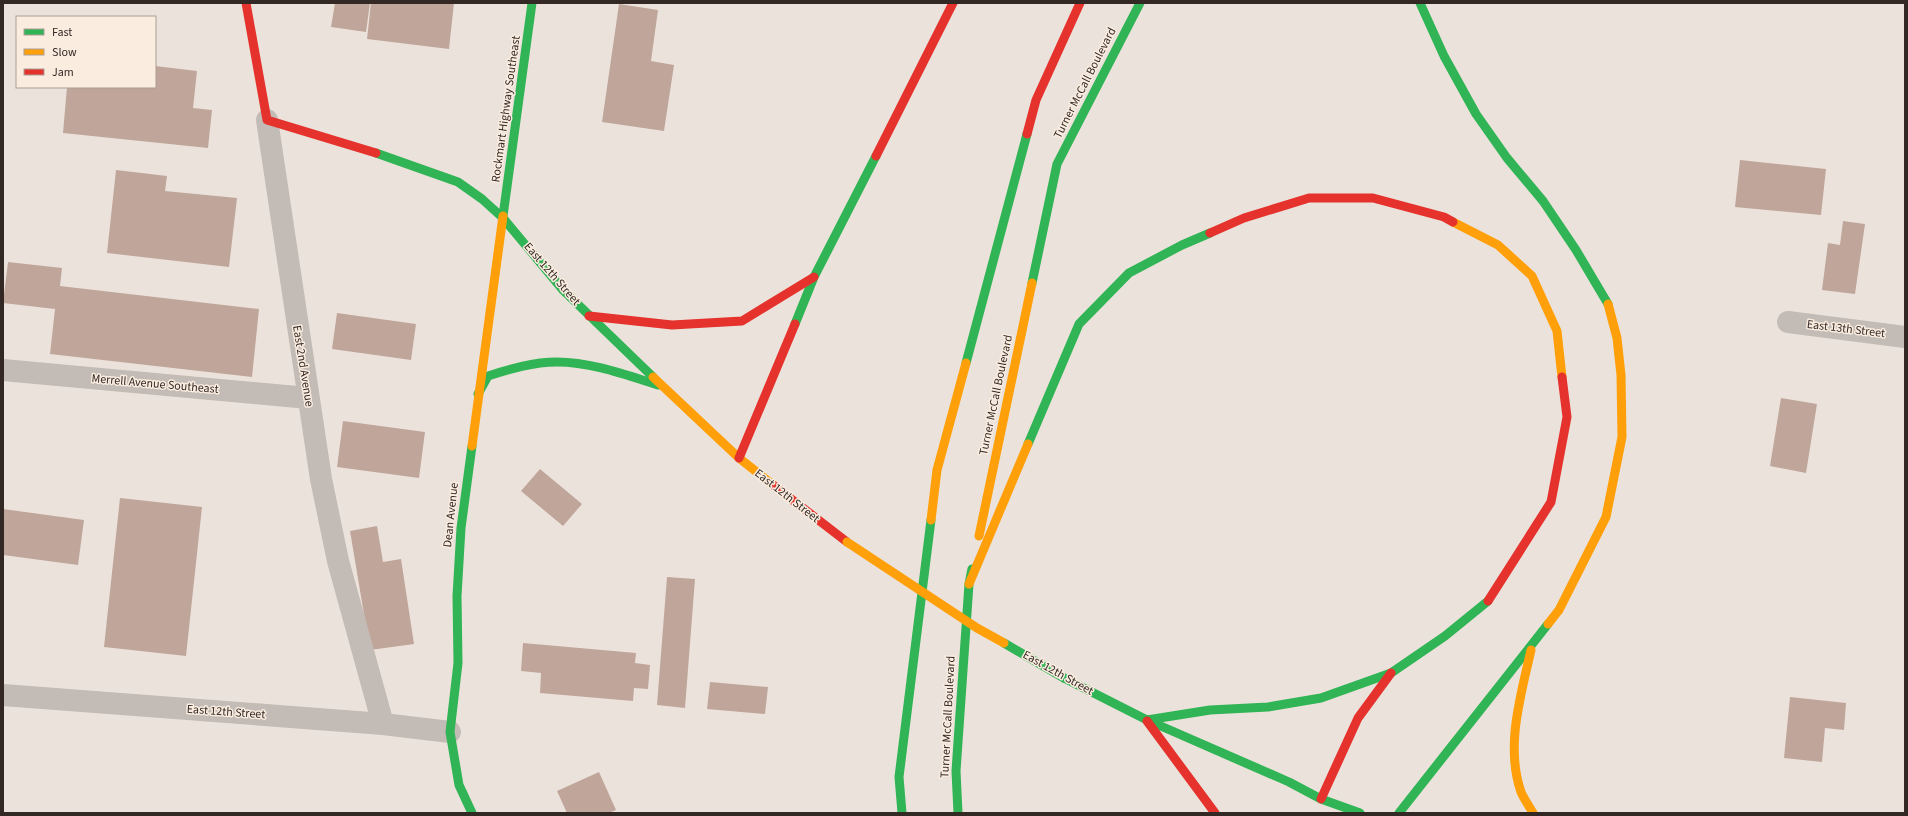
<svg xmlns="http://www.w3.org/2000/svg" width="1908" height="816" font-family="'Source Sans 3',sans-serif">
<style>
.building{fill:#c0a59b}
.lines{fill:none;stroke-linecap:round;stroke-linejoin:round}
.street{stroke:#c3bbb5;stroke-width:22}
.fast{stroke:#30b455;stroke-width:9}
.slow{stroke:#ff9f0a;stroke-width:9}
.jam{stroke:#e5322d;stroke-width:9}
.fast-bridge{stroke:#30b455;stroke-width:9}
.slow-bridge{stroke:#ff9f0a;stroke-width:9}
.labels{text-anchor:middle;dominant-baseline:central;stroke-width:3;stroke-linejoin:round;paint-order:stroke}
.street-label{font-size:12px;fill:#332824;stroke:#faede0}
</style>
<rect width="100%" height="100%" fill="#ebe3db"/>
<path class="building" d="M335,3H370L366,32L331,27Z
M371,3H454L449,49L367,39Z
M619,4L658,10L651,61L674,65L664,131L602,122Z
M155,66L197,71L193,108L212,110L208,148L63,133L67,87H155Z
M1740,160L1826,169L1821,215L1735,207Z
M116,170L167,176L165,191L237,198L229,267L107,253Z
M1843,221L1865,224L1855,294L1822,290L1828,243L1840,245Z
M8,262L62,268L60,286L259,309L252,377L50,354L55,309L3,303Z
M337,313L416,324L411,360L332,349Z
M1781,398L1817,404L1806,473L1770,466Z
M343,421L425,432L419,478L337,467Z
M540,469L582,504L563,526L521,491Z
M120,498L202,507L186,656L104,647Z
M3,509L84,520L78,565L3,555Z
M377,526L383,562L401,559L414,644L370,650L350,531Z
M667,577L695,579L685,708L657,705Z
M523,643L636,653L635,663L650,665L648,689L634,688L633,701L540,693L541,673L521,671Z
M710,682L768,687L765,714L707,709Z
M1790,697L1846,703L1844,730L1825,728L1822,762L1784,758Z
M599,772L616,810L609,813H567L557,791Z"/>
<g class="lines">
<path class="street" d="M267,120L321,479L338,561L383,724
M1788,322L1905,337
M3,370L308,398
M3,695L383,724L450,732"/>
<path class="fast" d="M1420,3L1444,56L1476,114L1507,158L1543,201L1576,250L1608,304
M376,153L458,182L482,199L503,218L563,290L653,377
M503,216L532,3
M1032,283L1057,164L1140,3
M795,324L814,277L876,156
M966,363L1027,134
M478,394L488,376C510,369 533,362 557,362C591,362 626,375 658,385
M1028,444L1079,324L1129,273L1182,245L1210,233
M1064,678L1147,720L1289,782L1321,799L1360,813
M1147,720L1210,710L1268,707L1321,698L1391,673L1445,636L1488,601
M472,813L459,785L450,732L458,663L457,596L461,528L472,446
M902,813L899,777L931,520
M958,813L956,771L969,584L972,569
M1399,813L1548,624"/>
<path class="slow" d="M1453,222L1498,245L1532,276L1557,331L1562,377
M653,377L739,458L773,485
M472,446L503,216
M931,520L937,470L966,363
M979,536L1032,283
M969,584L1028,444
M1548,624L1559,610L1606,517L1622,437L1621,375L1617,338L1608,304
M1531,650C1521,695 1505,746 1521,792C1524,799 1529,806 1533,813"/>
<path class="jam" d="M246,3L267,120L376,153
M1027,134L1036,100L1080,3
M876,156L953,3
M1210,233L1244,218L1309,198H1373L1444,217L1453,222
M589,316L672,325L742,321L814,277
M739,458L795,324
M773,485L847,542
M1488,601L1551,502L1567,417L1562,377
M1147,721L1215,813
M1321,799L1358,718L1391,673"/>
<path class="fast-bridge" d="M1004,643L1064,678"/>
<path class="slow-bridge" d="M847,542L977,628L1004,643"/>
</g>
<g class="labels">
<g class="street-label">
<text transform="translate(1085 83) rotate(-63)">Turner McCall Boulevard</text>
<text transform="translate(506 109) rotate(-82)">Rockmart Highway Southeast</text>
<text transform="translate(552 274) rotate(49)">East 12th Street</text>
<text transform="translate(1846 329) rotate(7)">East 13th Street</text>
<text transform="translate(303 366) rotate(81)">East 2nd Avenue</text>
<text transform="translate(155 384) rotate(5)">Merrell Avenue Southeast</text>
<text transform="translate(996 395) rotate(-78)">Turner McCall Boulevard</text>
<text transform="translate(787 496) rotate(38)">East 12th Street</text>
<text transform="translate(451 515) rotate(-84)">Dean Avenue</text>
<text transform="translate(1058 673) rotate(29)">East 12th Street</text>
<text transform="translate(226 712) rotate(4)">East 12th Street</text>
<text transform="translate(948 717) rotate(-87)">Turner McCall Boulevard</text>
</g>
</g>
<rect width="1908" height="816" fill="none" stroke="#332824" stroke-width="8"/>
<rect x="16" y="16" width="140" height="72" fill="#faede0" stroke="#aa9e95"/>
<rect x="24" y="29" width="20" height="6" fill="#30b455" stroke="#aa9e95"/>
<text x="52" y="36" font-size="12" fill="#332824">Fast</text>
<rect x="24" y="49" width="20" height="6" fill="#ff9f0a" stroke="#aa9e95"/>
<text x="52" y="56" font-size="12" fill="#332824">Slow</text>
<rect x="24" y="69" width="20" height="6" fill="#e5322d" stroke="#aa9e95"/>
<text x="52" y="76" font-size="12" fill="#332824">Jam</text>
</svg>
